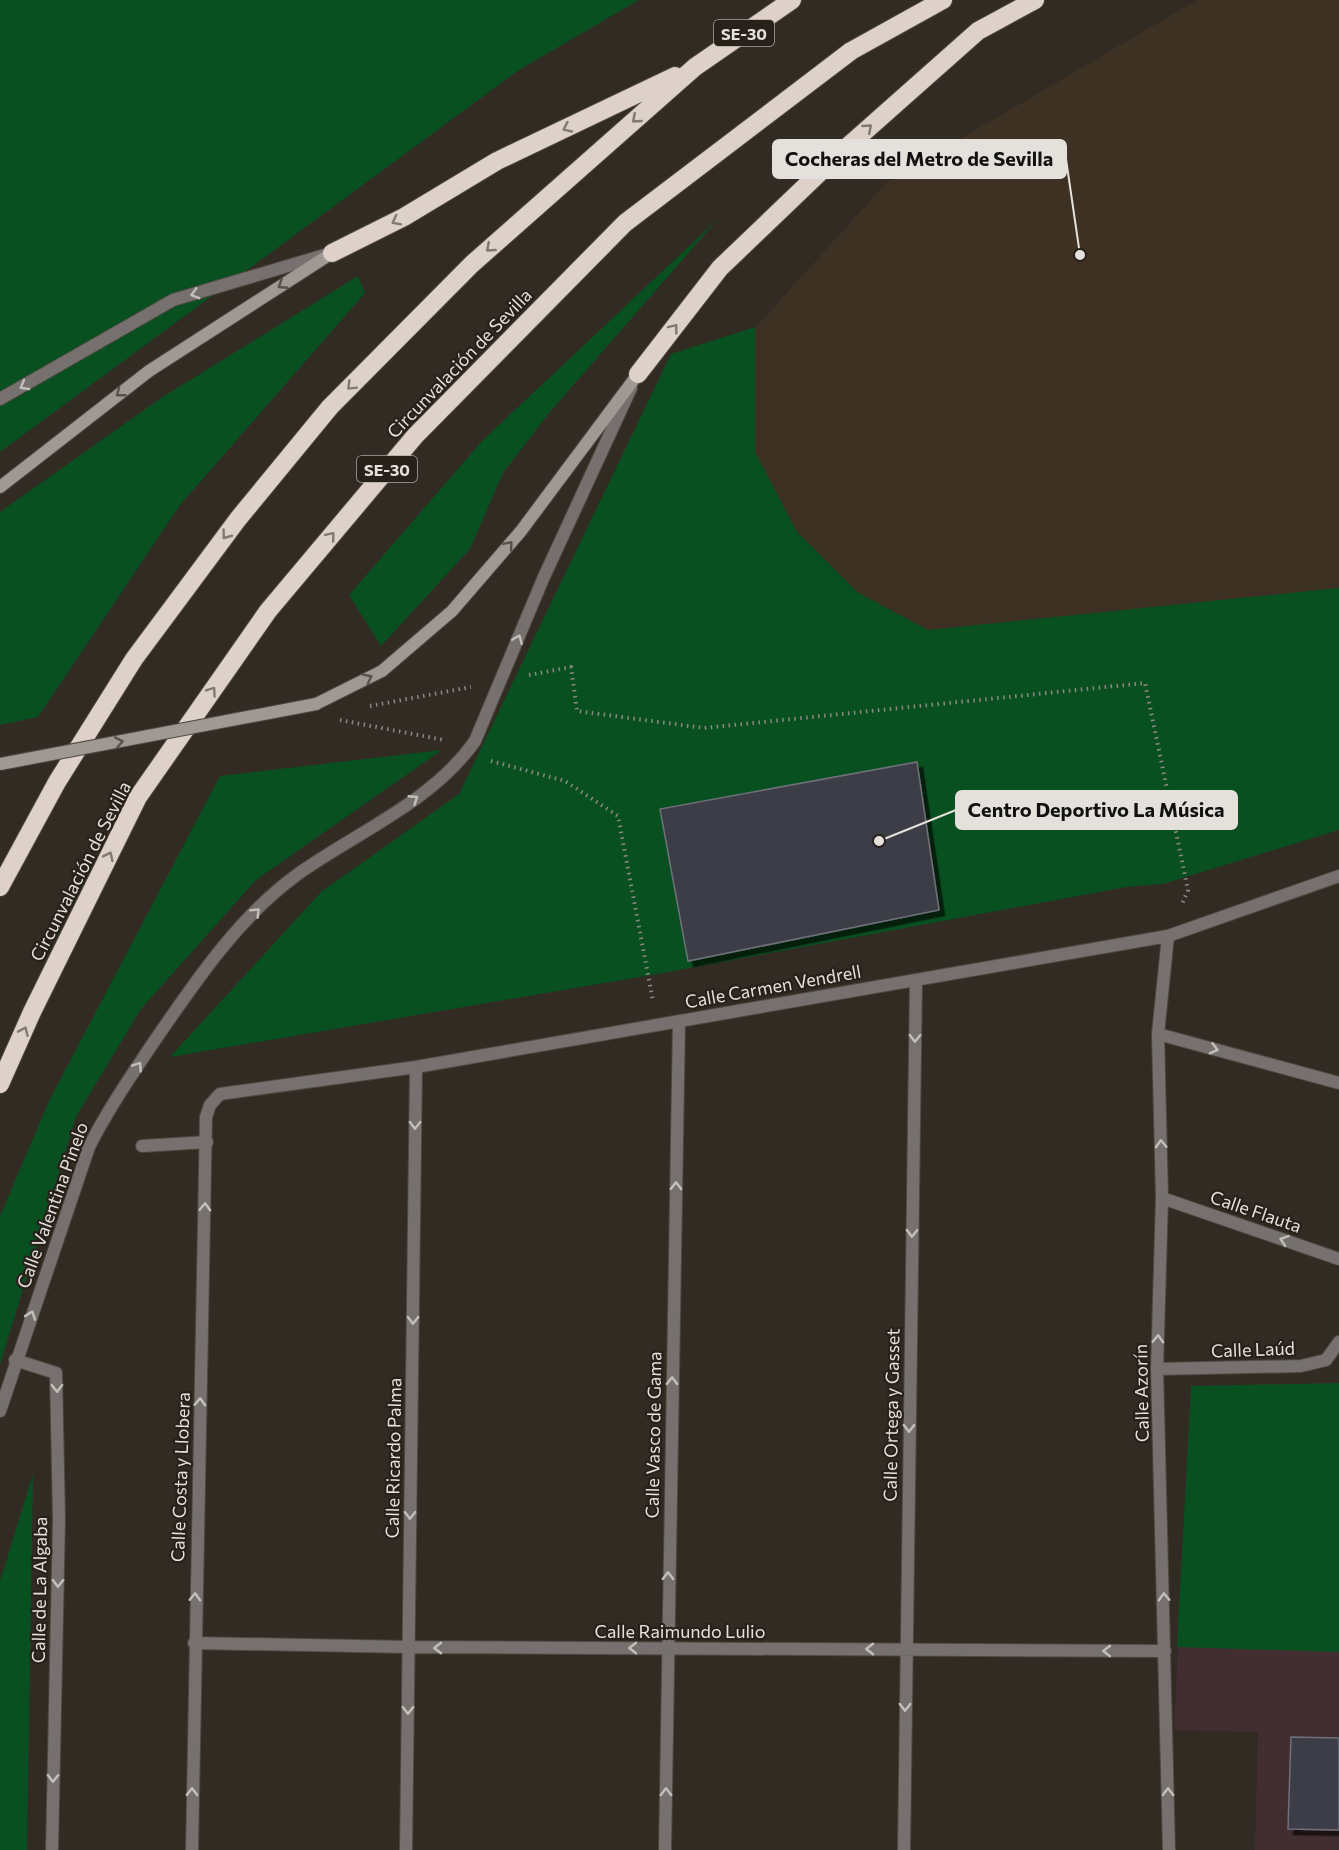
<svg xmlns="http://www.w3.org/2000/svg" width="1339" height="1850" font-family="Commissioner,sans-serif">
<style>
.built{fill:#3d3124}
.education{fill:#422e30}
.green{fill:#095021}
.building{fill:#3d3d47;stroke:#6f6f7a;stroke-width:1.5;filter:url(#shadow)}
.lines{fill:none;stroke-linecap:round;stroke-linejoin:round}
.pedestrian-casing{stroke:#4e4840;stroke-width:14}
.minor-casing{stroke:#4e4840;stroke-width:14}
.secondary-casing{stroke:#4e4840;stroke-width:14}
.motorway-casing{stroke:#4e4840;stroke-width:20}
.path{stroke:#8e8882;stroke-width:4;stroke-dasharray:1.5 4.5;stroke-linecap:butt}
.pedestrian{stroke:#76716e;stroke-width:12}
.minor{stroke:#76716e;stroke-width:12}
.secondary{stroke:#a09893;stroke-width:12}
.motorway{stroke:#ddd1c9;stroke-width:18}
.secondary-bridge-casing{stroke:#4e4840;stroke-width:14;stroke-linecap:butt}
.secondary-bridge{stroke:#a09893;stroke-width:12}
.oneway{stroke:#827972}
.oneway2{stroke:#58514a}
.oneway3{stroke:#c3bfba}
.labels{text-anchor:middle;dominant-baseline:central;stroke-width:4.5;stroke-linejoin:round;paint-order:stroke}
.shield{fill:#28211a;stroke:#aca7a1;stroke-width:1.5}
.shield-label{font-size:16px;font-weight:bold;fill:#e4e0db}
.street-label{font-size:18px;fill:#e4e0db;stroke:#28211a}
.leader{fill:none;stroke:#e4e0db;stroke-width:2}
.callout-dot{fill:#e4e0db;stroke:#28211a;stroke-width:2}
.callout{fill:#e4e0db;stroke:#e4e0db;stroke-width:2}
.callout-label{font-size:20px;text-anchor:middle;font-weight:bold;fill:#111}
</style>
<defs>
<filter id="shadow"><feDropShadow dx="5.5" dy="5.5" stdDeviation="0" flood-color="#0009"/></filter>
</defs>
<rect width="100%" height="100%" fill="#322b23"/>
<path class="built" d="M1197,0H1339V588L928,630L857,592L797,532L755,452V328L887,182Z"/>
<path class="education" d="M1339,1383V1850H1255L1258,1732L1174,1730L1191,1386Z"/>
<path class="green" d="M0,0H639L519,70L0,452Z
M718,219L549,413L503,473L470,549L381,646L349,595L483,440Z
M358,276L365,293L180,505L38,717L0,725V512L161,398Z
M755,327V452L797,532L857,592L928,630L1339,588V830L1163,884L1126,887L663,973L170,1057L321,892L459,794L671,354Z
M442,750L256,880L141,1009L76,1117L0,1364V1216L50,1099L220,776Z
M1339,1383V1652L1177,1647L1191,1386Z
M33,1474L27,1850H0V1581Z"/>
<path class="building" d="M917,762L939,910L688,961L660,809Z
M1291,1737L1339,1738V1830L1288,1829Z"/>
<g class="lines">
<g class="pedestrian-casing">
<path id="pedestrian" d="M142,1146L207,1142"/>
</g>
<g class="minor-casing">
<path id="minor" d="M0,399L173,300L328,254
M1168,936L1158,1034L1162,1198L1157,1369L1169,1850
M1158,1034L1339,1083
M1162,1198L1339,1259
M15,1360L56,1373L59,1519L52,1850
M1157,1369L1301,1366L1326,1360L1339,1342
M0,1411L89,1147C107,1111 129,1079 151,1046C193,985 237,918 298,874C357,832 432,802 475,741L543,579L631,388
M194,1643L409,1647L1165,1651
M192,1850L206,1117L210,1105L220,1094L416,1067L1168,936L1339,876
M406,1850L416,1067
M665,1850L679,1021
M904,1850L916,980"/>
</g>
<g class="secondary-casing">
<path id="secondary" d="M0,487L149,371L332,253
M316,704L382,671L452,611L521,531L638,374"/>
</g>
<g class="motorway-casing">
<path id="motorway" d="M332,253L404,217L497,161L675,76
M638,374L720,268L837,156L978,31L1035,0
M0,887L57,782L134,659L238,519L330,407L472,264L695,67L792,0
M0,1084L32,1012L138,797L268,611L415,436L625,223L851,51L943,0"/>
</g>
<path class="path" d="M529,675L571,667L577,711L704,728L1145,683L1188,890L1182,904
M370,706L471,687
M340,720L444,740
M491,761L565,781L618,816L653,1001"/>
<use href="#pedestrian" class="pedestrian"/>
<use href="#minor" class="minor"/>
<use href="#secondary" class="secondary"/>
<use href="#motorway" class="motorway"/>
<g class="secondary-bridge-casing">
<path id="secondary-bridge" d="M0,764L316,704"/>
</g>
<use href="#secondary-bridge" class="secondary-bridge"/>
</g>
<defs><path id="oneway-chevron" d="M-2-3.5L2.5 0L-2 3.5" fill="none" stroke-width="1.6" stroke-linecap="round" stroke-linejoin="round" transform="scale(1.5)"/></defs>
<g class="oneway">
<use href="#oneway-chevron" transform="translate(636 119) rotate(139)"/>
<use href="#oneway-chevron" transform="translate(567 128) rotate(155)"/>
<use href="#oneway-chevron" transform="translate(868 128) rotate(-41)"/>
<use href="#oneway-chevron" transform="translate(396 221) rotate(153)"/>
<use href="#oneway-chevron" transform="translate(490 248) rotate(139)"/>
<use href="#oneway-chevron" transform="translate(674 328) rotate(-52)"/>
<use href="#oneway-chevron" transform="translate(351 386) rotate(135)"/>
<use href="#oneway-chevron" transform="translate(226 535) rotate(127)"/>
<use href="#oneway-chevron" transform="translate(331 536) rotate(-50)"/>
<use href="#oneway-chevron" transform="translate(212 691) rotate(-55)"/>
<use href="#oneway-chevron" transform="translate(109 856) rotate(-64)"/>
<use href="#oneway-chevron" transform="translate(24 1031) rotate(-66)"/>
</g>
<g class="oneway2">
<use href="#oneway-chevron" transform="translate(282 285) rotate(147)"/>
<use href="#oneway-chevron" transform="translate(120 393) rotate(142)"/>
<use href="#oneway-chevron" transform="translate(509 545) rotate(-50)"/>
<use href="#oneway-chevron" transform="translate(368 678) rotate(-27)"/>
<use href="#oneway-chevron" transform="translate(119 742) rotate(-11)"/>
</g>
<g class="oneway3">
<use href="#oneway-chevron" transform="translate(195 294) rotate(164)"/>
<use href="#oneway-chevron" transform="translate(24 386) rotate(150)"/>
<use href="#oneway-chevron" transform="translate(518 639) rotate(-67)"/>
<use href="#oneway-chevron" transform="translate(414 799) rotate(-33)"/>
<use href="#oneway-chevron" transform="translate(256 912) rotate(-45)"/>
<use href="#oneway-chevron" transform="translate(915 1038) rotate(91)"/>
<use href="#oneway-chevron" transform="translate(1214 1049) rotate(15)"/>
<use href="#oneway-chevron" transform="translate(138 1066) rotate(-56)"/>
<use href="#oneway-chevron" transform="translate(415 1125) rotate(91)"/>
<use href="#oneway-chevron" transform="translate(1161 1144) rotate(-92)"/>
<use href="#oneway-chevron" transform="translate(676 1186) rotate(-89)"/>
<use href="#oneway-chevron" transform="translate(205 1207) rotate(-88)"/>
<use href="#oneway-chevron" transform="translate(912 1233) rotate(91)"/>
<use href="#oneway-chevron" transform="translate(1284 1240) rotate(-161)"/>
<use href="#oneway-chevron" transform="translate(31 1315) rotate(-71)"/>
<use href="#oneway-chevron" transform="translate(413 1320) rotate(91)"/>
<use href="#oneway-chevron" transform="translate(1158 1339) rotate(-88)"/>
<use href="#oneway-chevron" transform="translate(672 1381) rotate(-89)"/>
<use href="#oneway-chevron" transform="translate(57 1388) rotate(89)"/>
<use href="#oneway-chevron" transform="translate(200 1402) rotate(-88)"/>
<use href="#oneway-chevron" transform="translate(909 1428) rotate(91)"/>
<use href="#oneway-chevron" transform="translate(410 1515) rotate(91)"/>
<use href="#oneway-chevron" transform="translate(668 1576) rotate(-89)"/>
<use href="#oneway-chevron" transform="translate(58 1583) rotate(91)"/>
<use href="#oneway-chevron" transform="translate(195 1597) rotate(-88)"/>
<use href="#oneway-chevron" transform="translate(1164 1597) rotate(-92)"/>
<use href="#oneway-chevron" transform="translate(438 1648) rotate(-180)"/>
<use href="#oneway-chevron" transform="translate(633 1648) rotate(-180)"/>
<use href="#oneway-chevron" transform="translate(870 1649) rotate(-180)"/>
<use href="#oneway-chevron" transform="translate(1107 1651) rotate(-180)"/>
<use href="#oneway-chevron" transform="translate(905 1707) rotate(90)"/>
<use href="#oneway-chevron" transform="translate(408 1710) rotate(91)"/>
<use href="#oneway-chevron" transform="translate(53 1778) rotate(91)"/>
<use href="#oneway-chevron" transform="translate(192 1792) rotate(-89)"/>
<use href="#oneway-chevron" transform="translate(666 1792) rotate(-90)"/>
<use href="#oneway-chevron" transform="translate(1168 1792) rotate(-91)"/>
</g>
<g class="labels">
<g class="shield">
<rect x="714" y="20" width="60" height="26" rx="4.5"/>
<rect x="357" y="456" width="60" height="26" rx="4.5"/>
</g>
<g class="shield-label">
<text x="744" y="33">SE-30</text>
<text x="387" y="469">SE-30</text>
</g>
<g class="street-label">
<text transform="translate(459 363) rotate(-46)">Circunvalación de Sevilla</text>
<text transform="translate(80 871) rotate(-63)">Circunvalación de Sevilla</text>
<text transform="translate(773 986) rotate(-10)">Calle Carmen Vendrell</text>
<text transform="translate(52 1205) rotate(-70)">Calle Valentina Pinelo</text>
<text transform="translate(1256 1211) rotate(19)">Calle Flauta</text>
<text transform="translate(1253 1349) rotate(-2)">Calle Laúd</text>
<text transform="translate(1141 1393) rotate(-91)">Calle Azorín</text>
<text transform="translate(891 1415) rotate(-89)">Calle Ortega y Gasset</text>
<text transform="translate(653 1435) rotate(-89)">Calle Vasco de Gama</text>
<text transform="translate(393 1458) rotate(-89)">Calle Ricardo Palma</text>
<text transform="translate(180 1477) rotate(-88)">Calle Costa y Llobera</text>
<text transform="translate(39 1590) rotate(-89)">Calle de La Algaba</text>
<text x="680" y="1631">Calle Raimundo Lulio</text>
</g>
</g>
<path class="leader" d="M1080 255L1066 159M879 841L956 810"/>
<g class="callout-dot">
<circle cx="1080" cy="255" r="6"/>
<circle cx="879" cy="841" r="6"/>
</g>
<g class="callout">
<rect x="773" y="140" width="293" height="38" rx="6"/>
<rect x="956" y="791" width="281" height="38" rx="6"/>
</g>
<g class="callout-label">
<text x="919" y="166">Cocheras del Metro de Sevilla</text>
<text x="1096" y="817">Centro Deportivo La Música</text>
</g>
</svg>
